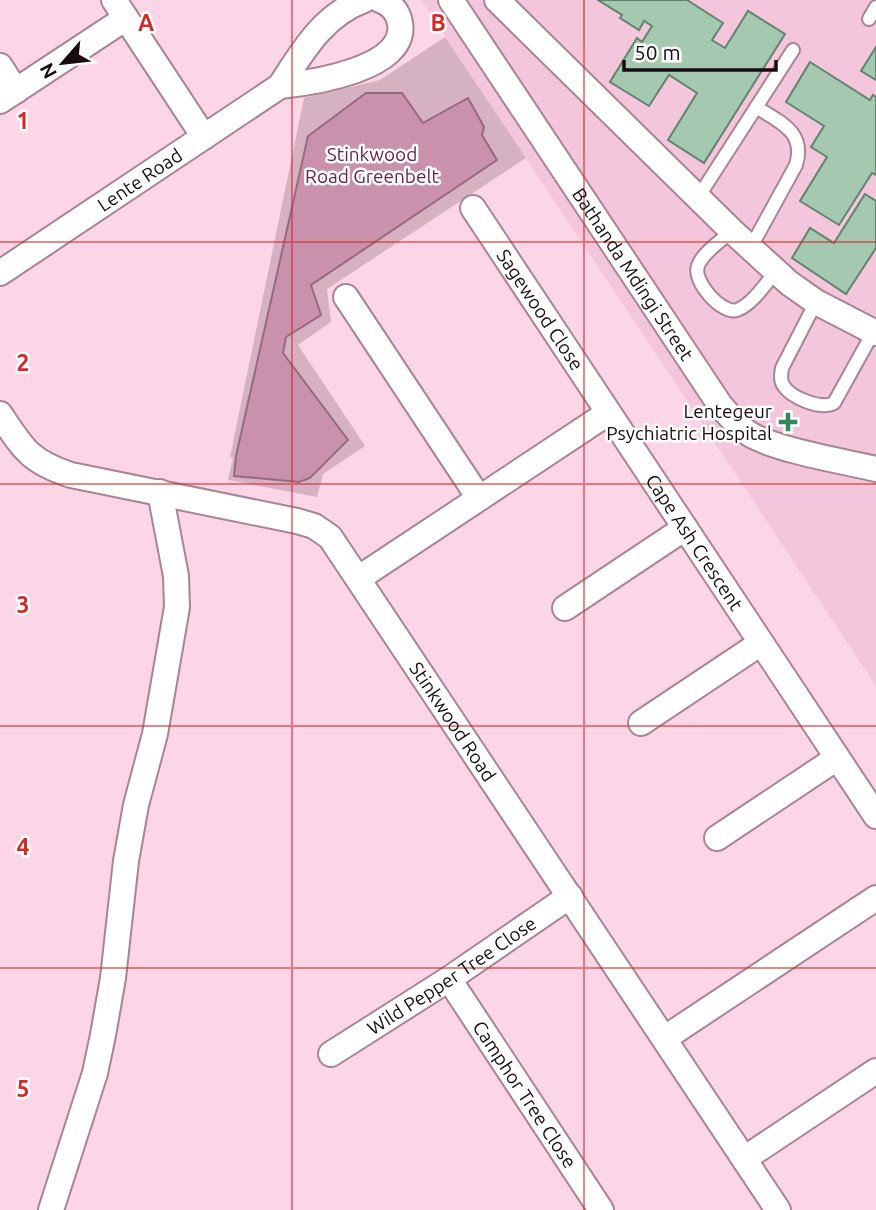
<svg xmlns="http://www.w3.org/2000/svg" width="876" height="1210" font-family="Ubuntu,sans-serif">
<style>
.built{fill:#f4c6dc}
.green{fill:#d5b1c2}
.water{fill:#ca91ad;stroke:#95697e;stroke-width:2}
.building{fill:#a5c8b1;stroke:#62836e;stroke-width:2}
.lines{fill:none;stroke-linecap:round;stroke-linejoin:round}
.service-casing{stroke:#a88495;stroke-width:16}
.minor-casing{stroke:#a88495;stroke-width:28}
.service{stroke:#fff;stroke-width:12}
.minor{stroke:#fff;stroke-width:24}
.grid{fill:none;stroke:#d62828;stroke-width:2;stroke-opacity:0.55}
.poi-dot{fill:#328658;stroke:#fff;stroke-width:2.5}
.labels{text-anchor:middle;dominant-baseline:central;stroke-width:5;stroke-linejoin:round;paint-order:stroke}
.park-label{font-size:19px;fill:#68234a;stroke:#fff}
.street-label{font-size:19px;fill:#180c12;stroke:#fff}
.poi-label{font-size:19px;fill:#180c12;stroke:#fff;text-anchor:end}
.grid-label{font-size:23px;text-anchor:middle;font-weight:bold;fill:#d62828;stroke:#fff;stroke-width:5;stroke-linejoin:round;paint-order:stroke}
</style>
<rect width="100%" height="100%" fill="#fcd5e7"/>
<path class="built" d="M421,0H876V686L526,158Z"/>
<path class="green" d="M445,37L526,158L327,289L331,322L298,345L365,446L323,474L317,497L228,480L233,458L230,457L304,98L380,80Z"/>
<path class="water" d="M366,93H402L423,123L468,98L484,127L482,135L497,160L311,285L321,315L286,337L283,353L348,440L310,478L299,482L234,476L236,456L308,136Z"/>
<path class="building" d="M598,0H687L723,23L712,40L725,48L748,11L785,34L704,163L668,140L697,93L669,75L649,106L610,82L637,38L642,42L652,26L644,21L639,30L620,18L622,15Z
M876,47V80L861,71Z
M810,62L870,100L873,95L876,97V175L872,173L839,225L800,201L827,157L811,147L824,126L786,102Z
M865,194L876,201V248L846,294L792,258L810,228L834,243Z"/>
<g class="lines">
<g class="service-casing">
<path id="service" d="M869,19L876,7
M699,196L793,50
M732,231C722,240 702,253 698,266C692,281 722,315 737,310C753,304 766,283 776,271
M751,247L796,165C806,132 780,122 756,107
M816,302L782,368C781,374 780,380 783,385C791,398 821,410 834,403L875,329"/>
</g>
<g class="minor-casing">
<g id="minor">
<path d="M114,0L204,137"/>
<path id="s1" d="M451,0L720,405C729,415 737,426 748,433C774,450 843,461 876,469"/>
<path d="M497,0L732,231L789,283L816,302L876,333"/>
<path d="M0,66L16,91"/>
<path d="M280,86C311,83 408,69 400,23C398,11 391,4 380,0"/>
<path d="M0,101L126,18"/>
<path id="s2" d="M473,208L876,816"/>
<path id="s3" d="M0,273L280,86C303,51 323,15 364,0"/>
<path d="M346,297L479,498"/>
<path id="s4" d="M0,414C23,449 30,462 71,475L297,521L314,526L330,537L778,1210"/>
<path d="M359,578L608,413"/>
<path d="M565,608L685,528"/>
<path d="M641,723L761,643"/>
<path d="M717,838L837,758"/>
<path id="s5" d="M449,979L601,1210"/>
<path d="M665,1038L876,898"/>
<path id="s6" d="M331,1054L449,979L570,896"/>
<path d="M744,1159L876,1071"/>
<path d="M51,1210L95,1073L103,1035L113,978L126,861L136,805L155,734L177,607L176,576L160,492"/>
</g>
</g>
<use href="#service" class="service"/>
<use href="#minor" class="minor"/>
</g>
<path class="grid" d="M292,0V1210M584,0V1210M0,242H876M0,484H876M0,726H876M0,968H876"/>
<path class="poi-dot" d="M784.5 411.5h7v7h7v7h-7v7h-7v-7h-7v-7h7z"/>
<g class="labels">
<g class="park-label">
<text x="372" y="154">Stinkwood<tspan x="372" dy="22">Road Greenbelt</tspan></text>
</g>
<g class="street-label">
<text stroke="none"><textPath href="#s3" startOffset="168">Lente Road</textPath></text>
<text stroke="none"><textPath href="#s1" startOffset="329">Bathanda Mdingi Street</textPath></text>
<text stroke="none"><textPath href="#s2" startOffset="122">Sagewood Close</textPath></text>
<text stroke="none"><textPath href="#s2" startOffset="401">Cape Ash Crescent</textPath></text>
<text stroke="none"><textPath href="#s4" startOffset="586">Stinkwood Road</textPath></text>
<text stroke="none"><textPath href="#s6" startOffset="144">Wild Pepper Tree Close</textPath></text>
<text stroke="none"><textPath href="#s5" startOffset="138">Camphor Tree Close</textPath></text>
</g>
<g class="poi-label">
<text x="772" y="411">Lentegeur<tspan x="772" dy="22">Psychiatric Hospital</tspan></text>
</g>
</g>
<g class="grid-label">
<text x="146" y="31">A</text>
<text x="438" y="31">B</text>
<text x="23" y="129">1</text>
<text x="23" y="371">2</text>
<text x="23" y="613">3</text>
<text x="23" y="855">4</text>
<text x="23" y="1097">5</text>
</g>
<g transform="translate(63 63) rotate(242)" stroke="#ffffff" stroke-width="5" paint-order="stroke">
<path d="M0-5L12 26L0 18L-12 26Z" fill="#180c12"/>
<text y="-10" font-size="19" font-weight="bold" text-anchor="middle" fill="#180c12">N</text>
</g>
<path d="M624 60v10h152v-10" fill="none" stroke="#180c12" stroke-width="3.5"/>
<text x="634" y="60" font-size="21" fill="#180c12" stroke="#ffffff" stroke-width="5" paint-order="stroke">50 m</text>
</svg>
